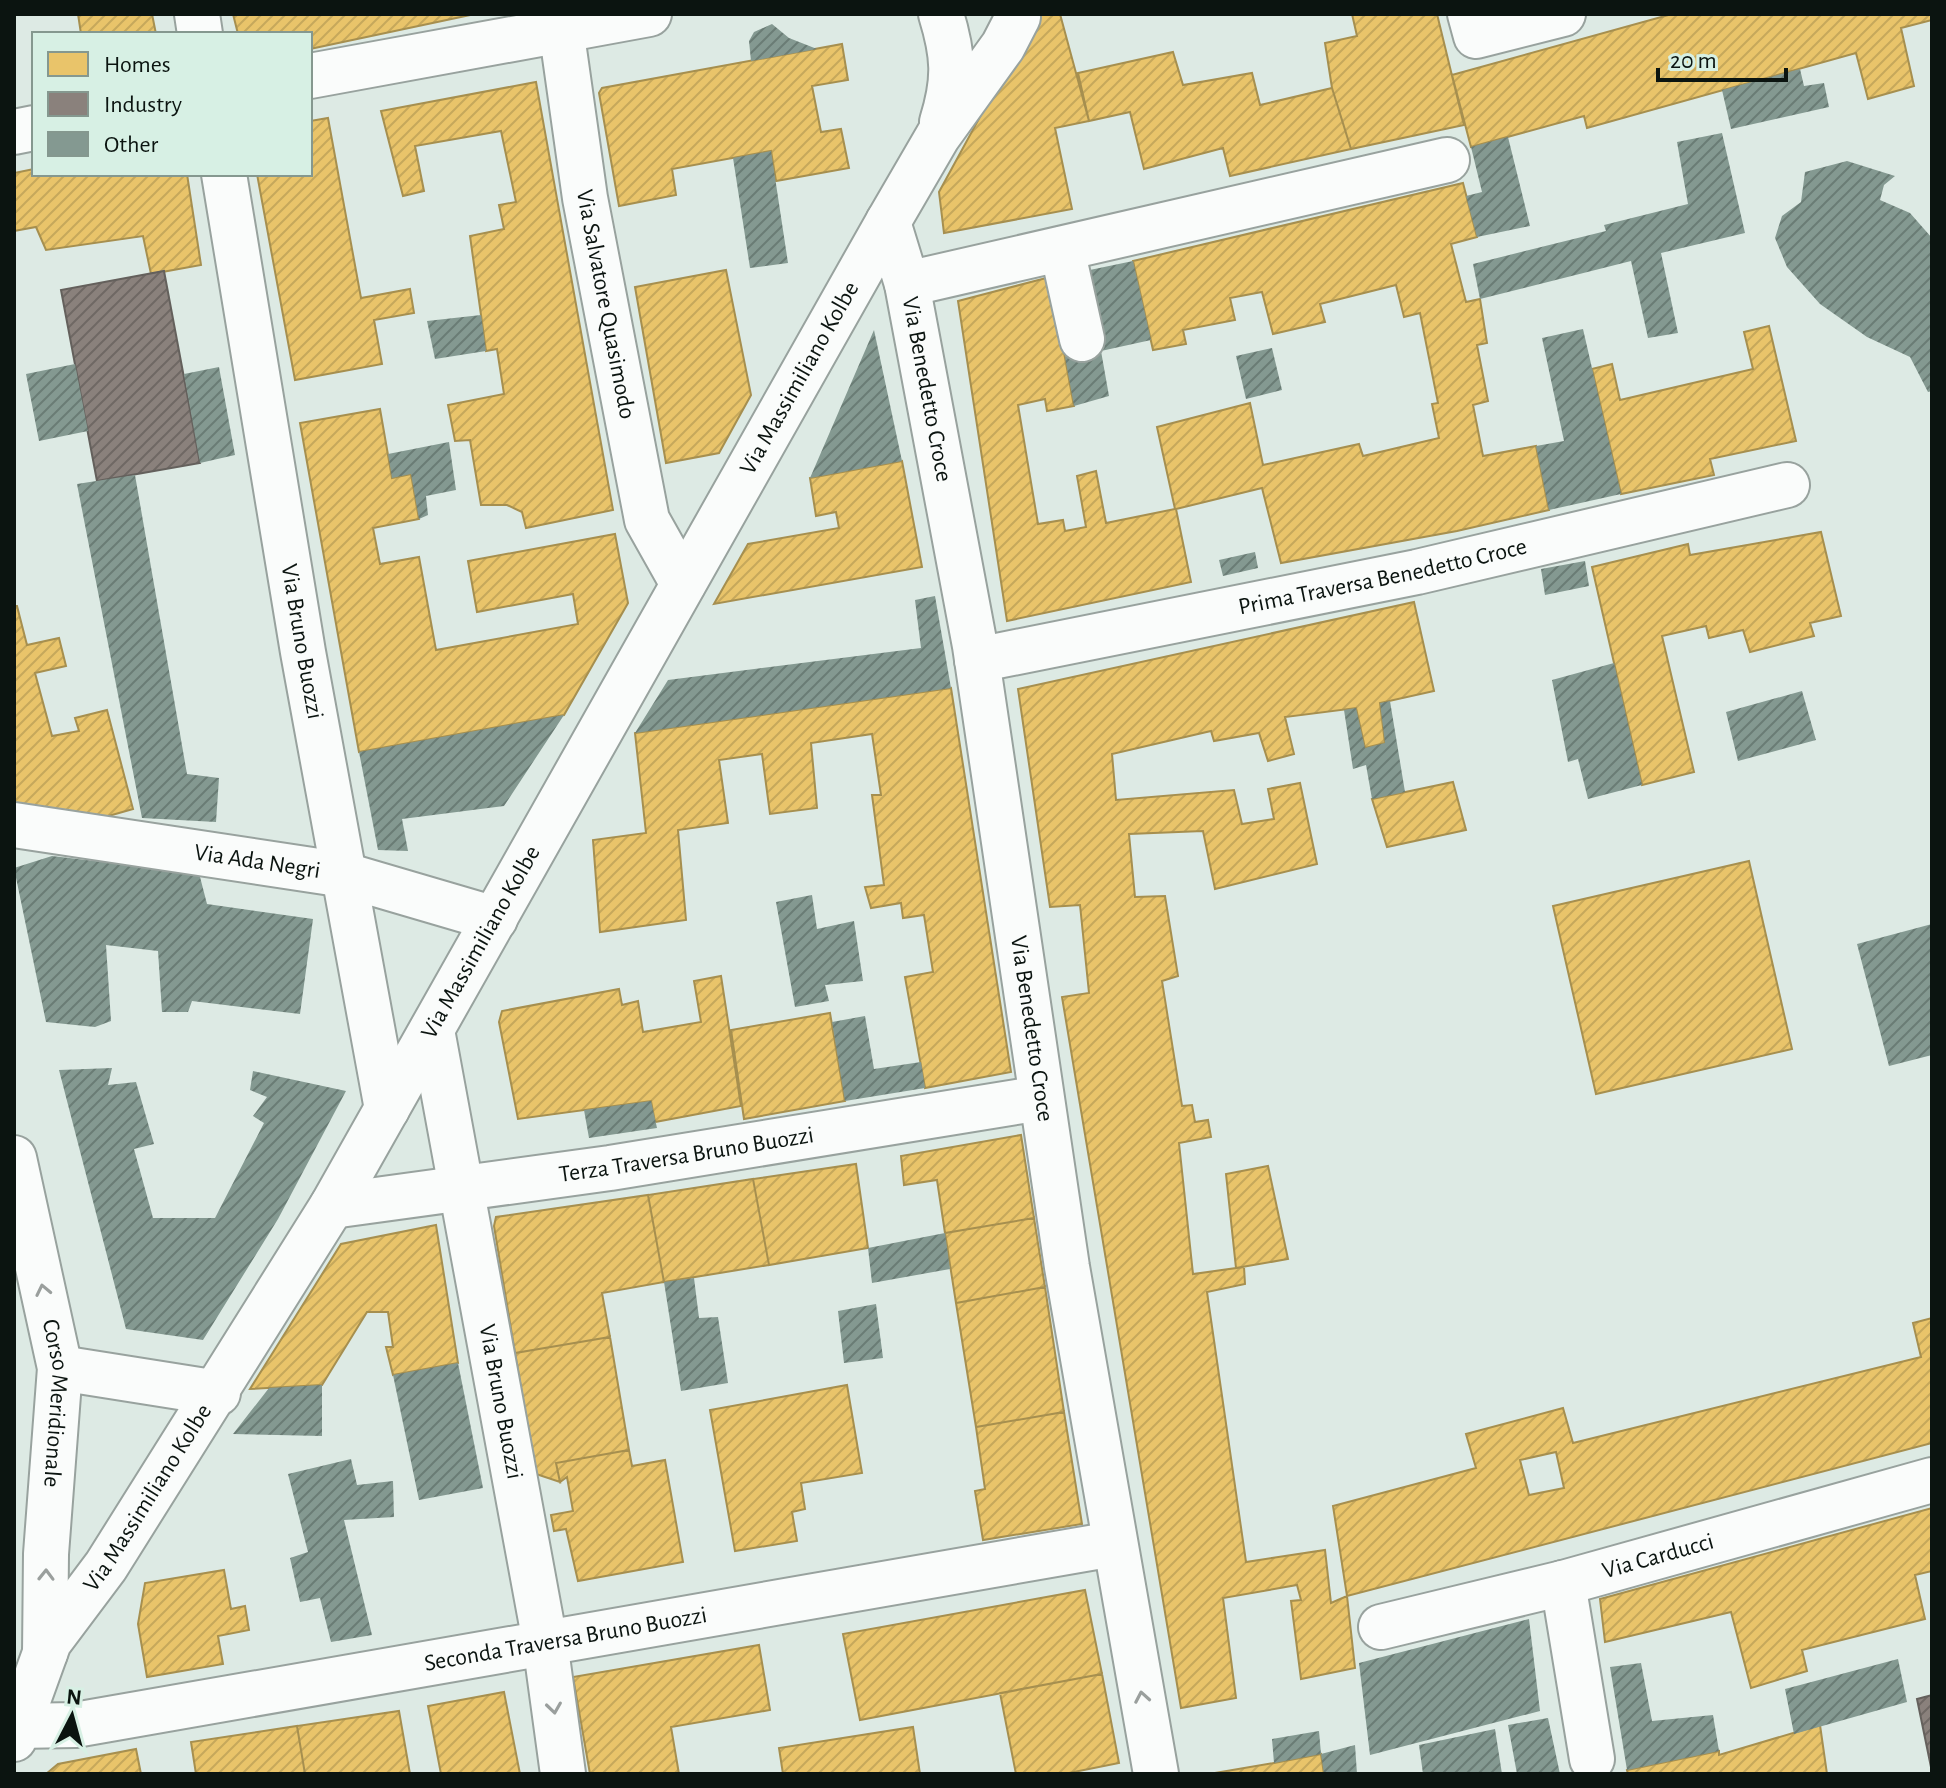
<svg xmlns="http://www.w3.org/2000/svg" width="1946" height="1788" font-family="'Alegreya Sans',sans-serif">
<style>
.homes{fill:url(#homes-hatch);stroke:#a68f4f;stroke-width:2;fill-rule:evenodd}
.industry{fill:url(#industry-hatch);stroke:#64605c;stroke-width:2}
.building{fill:url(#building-hatch)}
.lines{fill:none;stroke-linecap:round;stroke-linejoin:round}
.minor-casing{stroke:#98a29e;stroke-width:48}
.minor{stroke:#fafcfb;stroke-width:44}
.oneway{stroke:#9a9f9d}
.labels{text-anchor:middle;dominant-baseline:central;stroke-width:8;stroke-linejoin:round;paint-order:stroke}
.street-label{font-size:24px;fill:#0b1410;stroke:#d7f0e4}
</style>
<defs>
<pattern id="homes-hatch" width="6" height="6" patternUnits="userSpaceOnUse" patternTransform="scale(2)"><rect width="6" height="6" fill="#e9c46a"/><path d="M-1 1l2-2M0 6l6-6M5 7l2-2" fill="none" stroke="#c6a85b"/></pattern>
<pattern id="industry-hatch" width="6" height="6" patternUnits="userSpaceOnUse" patternTransform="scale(2)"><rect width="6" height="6" fill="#8a817c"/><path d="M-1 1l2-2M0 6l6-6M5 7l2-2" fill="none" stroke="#6f6864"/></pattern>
<pattern id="building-hatch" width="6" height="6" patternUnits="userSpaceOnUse" patternTransform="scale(2)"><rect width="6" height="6" fill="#849991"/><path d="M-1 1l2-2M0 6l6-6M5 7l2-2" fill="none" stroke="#6a7c75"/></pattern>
</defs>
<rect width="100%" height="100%" fill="#ddeae4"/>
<path class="homes" d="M78,14H152L156,34H81Z
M233,14H475L310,49V34H238Z
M1036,14H1060L1089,121L1055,128L1072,209L944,233L939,192Z
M1352,14H1437L1464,125L1351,149L1332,88L1325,43L1357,36Z
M1672,14H1932V20L1901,28L1914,86L1868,99L1856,53L1587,128L1584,116L1471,147L1452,75Z
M842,44L848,80L812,86L821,132L841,129L849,168L776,181L771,151L672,169L676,195L619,206L599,93L602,88Z
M1173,52L1183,85L1252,73L1260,105L1332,88L1351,149L1230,176L1223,148L1144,169L1130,112L1089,121L1078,73Z
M536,82L613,510L526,528L522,512L507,505H481L470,440L455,441L448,405L504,394L497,349L486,351L470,236L504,229L499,205L516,202L501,131L415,146L424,191L403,196L381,111Z
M328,118L361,298L410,289L414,313L374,320L382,364L295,380L257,174H310V121Z
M34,169V174H187L201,265L151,274L143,236L46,250L36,227L14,231V173Z
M1463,183L1477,237L1451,244L1466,302L1480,299L1487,343L1477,345L1488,401L1473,405L1483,456L1536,446L1549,510L1457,531L1281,563L1262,488L1176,509L1191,582L1007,621L958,301L1050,277L1074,406L1047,411L1045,399L1018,405L1038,524L1063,520L1065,531L1086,527L1077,476L1096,471L1106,523L1175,509L1157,427L1250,403L1263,465L1359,444L1363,456L1439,438L1432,404L1438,403L1420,313L1404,317L1396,285L1320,304L1325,322L1273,334L1262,292L1230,298L1235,320L1183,330L1186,344L1153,350L1133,261Z
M726,270L751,395L719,453L666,463L635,287Z
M1769,326L1796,441L1710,459L1714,475L1621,494L1592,369L1612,364L1620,400L1753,369L1744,332Z
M380,409L392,478L411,474L419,519L373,528L380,564L419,557L436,650L578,624L573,594L477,612L468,561L615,534L628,603L564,715L359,752L300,423Z
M902,461L922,567L714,604L748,544L839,528L836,512L816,516L810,478Z
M1821,532L1841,616L1810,623L1814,636L1750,652L1743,630L1709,638L1706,626L1662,636L1694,772L1642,785L1592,567L1688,544L1690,555Z
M1414,602L1434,691L1380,703L1385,743L1365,748L1356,708L1285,717L1294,754L1268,761L1259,733L1214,741L1211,731L1112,754L1116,800L1234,790L1242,824L1274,819L1268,789L1300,783L1317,864L1215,889L1203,831L1129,834L1135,897L1165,896L1178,976L1162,981L1182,1106L1192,1105L1195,1122L1208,1120L1211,1137L1179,1143L1193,1274L1244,1267L1245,1284L1207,1292L1246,1562L1325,1550L1331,1603L1347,1596L1355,1668L1301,1679L1291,1601L1301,1600L1297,1585L1223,1598L1236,1698L1181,1708L1062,997L1089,993L1080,905L1050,907L1018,689Z
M14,606H17L27,645L59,638L66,666L35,673L52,736L79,731L75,718L107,710L133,809L105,817L14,806Z
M951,688L1011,1072L925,1088L905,977L933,972L924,915L903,918L901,903L871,908L865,887L884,885L872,795H881L872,734L811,743L817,808L770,814L762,754L719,760L728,823L678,830L686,920L600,932L593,840L646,833L635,733Z
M1453,782L1466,830L1387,847L1372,799Z
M1749,861L1792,1049L1596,1094L1553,906Z
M721,976L741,1106L655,1122L651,1101L518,1119L499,1022L502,1011L619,989L622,1005L638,1001L643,1032L701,1022L694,981Z
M830,1013L845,1101L744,1119L731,1030Z
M1021,1135L1034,1218L945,1233L937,1180L904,1185L901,1156Z
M856,1164L868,1248L769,1265L753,1179Z
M1268,1166L1288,1259L1236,1268L1226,1174Z
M753,1179L769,1265L664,1282L648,1195Z
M648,1195L664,1282L602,1293L610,1337L515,1353L494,1226L496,1217Z
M1034,1218L1045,1287L956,1303L945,1233Z
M436,1225L458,1363L393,1375L386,1347H393L388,1312H367L322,1385L250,1389L341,1244Z
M1045,1287L1064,1412L976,1427L956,1303Z
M1932,1318V1443L1347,1596L1333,1506L1476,1468L1466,1434L1563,1408L1573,1443L1921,1357L1913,1323ZM1556,1452L1564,1488L1529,1495L1520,1460Z
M610,1337L629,1450L556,1463L560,1482L536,1474L515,1353Z
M847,1385L862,1473L801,1483L805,1509L792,1512L797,1541L735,1551L710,1410Z
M1064,1412L1082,1524L983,1540L975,1491L985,1489L976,1427Z
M629,1450L632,1466L665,1460L683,1562L578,1581L566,1529L554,1531L551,1515L573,1511L567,1477L560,1482L556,1463Z
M1932,1508V1571L1915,1575L1925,1619L1802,1650L1807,1671L1751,1688L1731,1612L1605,1642L1600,1599Z
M224,1570L231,1609L245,1606L249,1630L218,1636L223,1664L147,1677L138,1624L145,1583Z
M1085,1590L1102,1674L860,1720L843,1634Z
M759,1645L770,1710L671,1727L679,1774H590L573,1677Z
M1102,1674L1119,1763L1064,1774H1016L1000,1693Z
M504,1692L520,1774H441L428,1706Z
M399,1711L410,1774H305L297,1726Z
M1820,1725L1827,1774H1628L1627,1770L1719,1751V1755Z
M297,1726L305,1774H196L191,1742Z
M913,1727L920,1774H783L779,1748Z
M136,1749L141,1774H46L58,1764Z
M1321,1754L1324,1774H1209L1274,1763Z"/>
<path class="industry" d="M164,271L200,463L97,481L61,290Z
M1932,1695V1772L1917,1699Z"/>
<path class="building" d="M772,24L789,38L817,49L751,61L749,41L754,32Z
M1800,69L1804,86L1824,83L1829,107L1731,129L1722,90Z
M1722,133L1745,233L1661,253L1678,333L1648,338L1631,261L1480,299L1473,264L1606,231L1604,225L1688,204L1677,142Z
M1508,137L1530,226L1477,237L1466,196L1482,192L1471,147Z
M771,151L788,263L750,268L733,158Z
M1847,161L1895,176L1884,185L1880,200L1910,213L1932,238V391L1928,392L1910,357L1867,337L1820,304L1787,267L1775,238L1782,216L1801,202L1805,172Z
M1133,261L1151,340L1101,351L1085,271Z
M481,315L486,351L435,359L427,321Z
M1583,329L1621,494L1549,510L1536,446L1564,441L1542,338Z
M874,330L902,461L810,478Z
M1272,348L1282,390L1246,399L1236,356Z
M1101,351L1109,396L1074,406L1065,357Z
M75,364L88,431L39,441L26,374Z
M219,367L235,455L200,463L184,374Z
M449,442L456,490L426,496L428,515L419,519L411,474L392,478L388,454Z
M135,475L187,774L219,778L216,822L142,818L77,484Z
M1255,552L1258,568L1223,576L1219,560Z
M1585,561L1589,586L1545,595L1541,569Z
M935,596L951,688L635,733L668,680L921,648L915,600Z
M1614,663L1642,785L1588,799L1578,759L1568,762L1552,680Z
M1802,691L1816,740L1738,761L1726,712Z
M1390,701L1405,792L1372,799L1366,765L1353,769L1344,710L1356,708L1365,748L1385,743L1380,703Z
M564,715L504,806L402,819L408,851L378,850L359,752Z
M52,856L199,873L207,904L313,919L300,1014L192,1001L188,1012H162L158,951L106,945L111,1021L95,1027L46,1022L14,868Z
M812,895L817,929L854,921L863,981L825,985L829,1001L795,1007L776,902Z
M1932,924V1055L1889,1066L1857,944Z
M865,1016L874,1069L921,1062L925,1088L845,1101L832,1022Z
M112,1068L108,1085L136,1082L154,1144L134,1149L153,1218H215L264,1123L253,1116L267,1097L250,1090L253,1071L346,1091L278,1219L203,1340L126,1329L59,1070Z
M651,1101L657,1128L589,1138L584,1110Z
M945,1233L950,1269L872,1283L868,1248Z
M694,1278L699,1318L718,1317L728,1383L681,1391L664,1282Z
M876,1304L883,1358L844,1363L838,1311Z
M458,1363L483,1488L419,1500L393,1375Z
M322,1385V1436L233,1434L269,1388Z
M351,1459L357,1485L393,1481L394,1517L344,1520L372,1635L331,1642L320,1598L300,1602L290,1558L308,1552L288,1474Z
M1529,1619L1540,1711L1370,1755L1359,1663Z
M1898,1659L1907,1702L1794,1734L1785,1689Z
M1641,1663L1652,1721L1713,1715L1719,1751L1627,1770L1610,1667Z
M1548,1718L1560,1774H1517L1508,1725Z
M1495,1729L1502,1774H1423L1419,1745Z
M1319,1731L1321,1754L1274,1763L1272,1739Z
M1355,1745L1357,1774H1324L1321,1754Z"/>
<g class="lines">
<g class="minor-casing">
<g id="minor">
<path d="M197,14L200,34"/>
<path id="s1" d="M559,14L585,198L647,520L683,584"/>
<path d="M941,14C954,56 955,80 942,122"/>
<path d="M1470,14L1476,36L1563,14"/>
<path d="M310,76L649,14"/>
<path d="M14,132L34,128"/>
<path id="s2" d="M224,174L303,652L387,1109"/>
<path id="s3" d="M888,222L907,284L975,646L1067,1267L1156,1774"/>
<path d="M1062,249L1082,339"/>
<path d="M907,284L1447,160"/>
<path id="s4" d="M977,660L1417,572L1787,485"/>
<path id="s5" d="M14,825L345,875L495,919"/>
<path id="s6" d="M432,1030L545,1642L563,1774"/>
<path id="s7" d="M14,1158L60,1368L46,1554L45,1653"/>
<path id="s8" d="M332,1206L610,1168L1041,1098"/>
<path d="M60,1368L218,1393"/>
<path d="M1563,1583L1592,1759"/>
<path id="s9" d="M1381,1627L1563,1583L1932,1480"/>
<path id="s10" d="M17,1726L75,1725L1113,1544"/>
<path id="s11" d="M14,1739L49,1642L106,1566L332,1206L888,222L938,136L1003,46L1018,17"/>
</g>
</g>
<use href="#minor" class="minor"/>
</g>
<defs><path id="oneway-chevron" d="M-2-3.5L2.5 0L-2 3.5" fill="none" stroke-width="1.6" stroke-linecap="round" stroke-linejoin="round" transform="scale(2)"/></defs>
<g class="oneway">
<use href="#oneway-chevron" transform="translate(43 1290) rotate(-102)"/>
<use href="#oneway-chevron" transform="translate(46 1575) rotate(-89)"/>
<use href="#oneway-chevron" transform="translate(1142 1697) rotate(-100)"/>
<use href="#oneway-chevron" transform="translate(554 1708) rotate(82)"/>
</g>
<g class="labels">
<g class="street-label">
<text stroke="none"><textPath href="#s1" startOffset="294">Via Salvatore Quasimodo</textPath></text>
<text stroke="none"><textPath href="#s11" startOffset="1574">Via Massimiliano Kolbe</textPath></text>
<text stroke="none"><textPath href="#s3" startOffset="172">Via Benedetto Croce</textPath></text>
<text stroke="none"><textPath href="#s4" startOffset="414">Prima Traversa Benedetto Croce</textPath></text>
<text stroke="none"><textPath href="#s2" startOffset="474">Via Bruno Buozzi</textPath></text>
<text stroke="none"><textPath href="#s5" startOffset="246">Via Ada Negri</textPath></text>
<text stroke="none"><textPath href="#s11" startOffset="926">Via Massimiliano Kolbe</textPath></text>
<text stroke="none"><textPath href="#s3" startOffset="820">Via Benedetto Croce</textPath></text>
<text stroke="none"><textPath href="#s8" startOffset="358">Terza Traversa Bruno Buozzi</textPath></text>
<text stroke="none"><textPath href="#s6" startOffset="378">Via Bruno Buozzi</textPath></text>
<text stroke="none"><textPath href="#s7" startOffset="250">Corso Meridionale</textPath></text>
<text stroke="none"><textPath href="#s11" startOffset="278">Via Massimiliano Kolbe</textPath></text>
<text stroke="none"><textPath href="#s9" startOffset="286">Via Carducci</textPath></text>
<text stroke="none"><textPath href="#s10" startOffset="556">Seconda Traversa Bruno Buozzi</textPath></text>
</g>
</g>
<rect width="1946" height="1788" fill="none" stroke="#0b1410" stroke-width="32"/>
<rect x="32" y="32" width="280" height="144" fill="#d7f0e4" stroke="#85988f" stroke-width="2"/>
<rect x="48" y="52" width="40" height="24" fill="#e9c46a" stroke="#85988f" stroke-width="2"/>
<text x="104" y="72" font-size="24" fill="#0b1410">Homes</text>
<rect x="48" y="92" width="40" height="24" fill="#8a817c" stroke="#85988f" stroke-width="2"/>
<text x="104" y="112" font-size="24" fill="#0b1410">Industry</text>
<rect x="48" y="132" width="40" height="24" fill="#849991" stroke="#85988f" stroke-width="2"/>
<text x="104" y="152" font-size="24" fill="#0b1410">Other</text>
<g transform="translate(72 1716) rotate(6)" stroke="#d7f0e4" stroke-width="6" paint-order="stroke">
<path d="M0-6L14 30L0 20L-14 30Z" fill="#0b1410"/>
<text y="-12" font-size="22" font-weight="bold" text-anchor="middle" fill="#0b1410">N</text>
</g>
<path d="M1658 68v12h128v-12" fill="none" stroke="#0b1410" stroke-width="4"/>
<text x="1670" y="68" font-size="24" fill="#0b1410" stroke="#d7f0e4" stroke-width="6" paint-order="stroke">20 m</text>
</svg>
